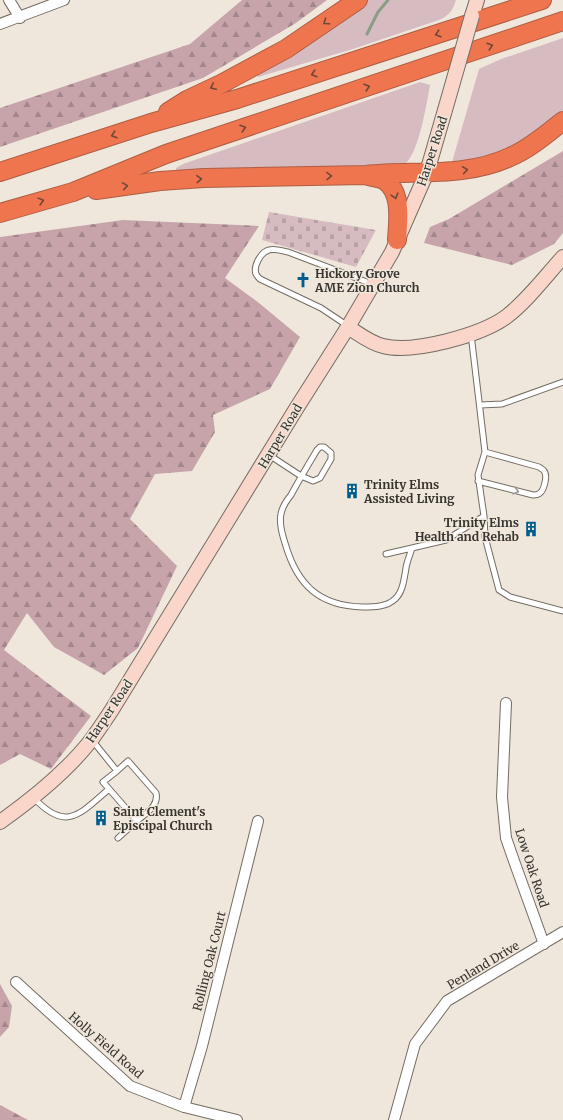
<svg xmlns="http://www.w3.org/2000/svg" width="563" height="1120" font-family="Merriweather,serif">
<style>
.green{fill:#d6bcc1}
.forest{fill:url(#forest-firs)}
.cemetery{fill:url(#cemetery-stones)}
.lines{fill:none;stroke-linecap:round;stroke-linejoin:round}
.stream{stroke:#8a9e85;stroke-width:3}
.lane-casing{stroke:#746c63;stroke-width:7}
.street-casing{stroke:#746c63;stroke-width:12}
.secondary-casing{stroke:#746c63;stroke-width:16}
.highway-casing{stroke:#ae5e44;stroke-width:20}
.lane{stroke:#fff;stroke-width:5}
.street{stroke:#fff;stroke-width:10}
.secondary{stroke:#fad6ca;stroke-width:14}
.highway{stroke:#ee754e;stroke-width:18}
.secondary-bridge-casing{stroke:#746c63;stroke-width:16;stroke-linecap:butt}
.secondary-bridge{stroke:#fad6ca;stroke-width:14}
.oneway{stroke:#6e4839}
.oneway2{stroke:#9b9a98}
.labels{text-anchor:middle;dominant-baseline:central;stroke-width:3;stroke-linejoin:round;paint-order:stroke}
.street-label{font-size:12px;fill:#373430;stroke:#f0e7dc}
.poi-label{font-size:12px;font-weight:bold;fill:#373430;stroke:#f0e7dc;text-anchor:start}
</style>
<defs>
<pattern id="forest-firs" width="22" height="20" patternUnits="userSpaceOnUse"><rect width="22" height="20" fill="#c6a4aa"/><path d="M5 1l3.5 6h-7zM16 11l3.5 6h-7z" fill="#a2868b"/></pattern>
<pattern id="cemetery-stones" width="16" height="16" patternUnits="userSpaceOnUse"><rect width="16" height="16" fill="#d6bcc1"/><path d="M2 7V4a2 2 0 0 1 4 0v3zM10 15v-3a2 2 0 0 1 4 0v3z" fill="#b8a2a6"/></pattern>
</defs>
<rect width="100%" height="100%" fill="#f0e7dc"/>
<path class="green" d="M367,0H456C453,10 449,16 439,20L353,49L258,77L256,72Z
M563,38V112L519,145L482,160L452,162L479,69L501,59Z
M420,82L430,85C427,102 418,159 403,165L177,172L176,168L183,164Z"/>
<path class="forest" d="M242,0H327L296,23L203,78L0,147V108L190,44Z
M563,151V233L554,244L512,265L424,243L430,227L449,219Z
M123,220L259,226L225,278L259,303L300,337L270,389L213,415L215,432L192,471L155,474L130,519L177,566L138,648L104,675L54,647L27,613L4,650L91,716L51,769L20,754L0,765V237Z
M0,984L12,1006L9,1027L0,1037Z
M0,1105L28,1120H0Z"/>
<path class="cemetery" d="M269,212L376,230L356,267L262,240Z"/>
<g class="lines">
<path class="stream" d="M367,34L378,12L388,0"/>
<g class="lane-casing">
<path id="lane" d="M348,326L321,308L260,279C258,277 257,276 256,274C253,266 261,252 269,250C275,248 282,251 288,252L372,284
M480,405L502,404L563,382
M269,455L301,476L313,481L320,478L331,459V453L324,447H320L317,450C308,465 299,480 291,495C287,500 282,507 281,514C279,523 282,534 285,543C297,585 319,606 363,607C373,607 387,607 395,599C403,592 404,579 406,568C407,561 410,555 412,548L446,540L484,516L478,475L485,452L471,334
M478,481L533,495C535,495 538,495 540,493C544,490 548,475 544,471C544,470 540,468 539,467L485,452
M484,516L485,537L499,590L510,597L563,611
M386,554L412,548
M92,740L117,771L128,761L156,793C159,806 146,813 137,821L103,782L117,771
M33,797C66,833 80,814 109,789
M118,838L137,821"/>
</g>
<g class="street-casing">
<path id="street" d="M9,0L20,18
M0,24L64,0
M506,703L502,797L506,838L514,861L544,944
M16,982L130,1086L184,1107L237,1120
M184,1107L202,1046L258,821
M394,1120L415,1044L447,1001L563,932"/>
</g>
<g class="secondary-casing">
<path id="secondary" d="M472,16L477,0
M348,327C359,334 370,343 383,346C413,354 481,335 506,317C528,300 545,277 563,257
M0,822C31,800 69,769 92,739C99,729 106,719 113,708L296,409L348,327L392,252L427,172L445,110"/>
</g>
<g class="highway-casing">
<path id="highway" d="M168,112L187,100L221,84L286,49L358,0
M0,172L151,123L237,99L345,64L542,0
M368,176C373,177 380,178 384,180C403,192 398,222 397,240
M96,190L160,181L204,178L366,175C414,170 465,178 510,157C528,150 548,133 563,121
M0,213L73,192L166,154L563,21"/>
</g>
<use href="#lane" class="lane"/>
<use href="#street" class="street"/>
<use href="#secondary" class="secondary"/>
<use href="#highway" class="highway"/>
<g class="secondary-bridge-casing">
<path id="secondary-bridge" d="M445,110L472,16"/>
</g>
<use href="#secondary-bridge" class="secondary-bridge"/>
</g>
<defs><path id="oneway-chevron" d="M-2-3.5L2.5 0L-2 3.5" fill="none" stroke-width="1.6" stroke-linecap="round" stroke-linejoin="round"/></defs>
<g class="oneway">
<use href="#oneway-chevron" transform="translate(326 22) rotate(145)"/>
<use href="#oneway-chevron" transform="translate(438 34) rotate(162)"/>
<use href="#oneway-chevron" transform="translate(490 46) rotate(-18)"/>
<use href="#oneway-chevron" transform="translate(314 74) rotate(162)"/>
<use href="#oneway-chevron" transform="translate(213 87) rotate(155)"/>
<use href="#oneway-chevron" transform="translate(367 87) rotate(-18)"/>
<use href="#oneway-chevron" transform="translate(243 128) rotate(-18)"/>
<use href="#oneway-chevron" transform="translate(114 135) rotate(162)"/>
<use href="#oneway-chevron" transform="translate(465 170) rotate(-8)"/>
<use href="#oneway-chevron" transform="translate(329 176) rotate(-1)"/>
<use href="#oneway-chevron" transform="translate(199 179) rotate(-3)"/>
<use href="#oneway-chevron" transform="translate(125 186) rotate(-9)"/>
<use href="#oneway-chevron" transform="translate(395 196) rotate(73)"/>
<use href="#oneway-chevron" transform="translate(41 201) rotate(-15)"/>
</g>
<use class="oneway2" href="#oneway-chevron" transform="translate(516 491) rotate(15)"/>
<defs>
<g id="church-bare" transform="scale(1.2)"><path d="M-1.2-6h2.4v3.5h3.3v2.4h-3.3V6h-2.4V-.1h-3.3v-2.4h3.3Z" fill="#005e8e" stroke="#f0e7dc" stroke-width="2.5" paint-order="stroke"/></g>
<g id="building-bare" transform="scale(1.2)"><path d="M-4-6H4V6H1V3H-1V6H-4ZM-2.5-4.3h1.7v1.8h-1.7ZM.8-4.3h1.7v1.8H.8ZM-2.5-1h1.7V.8h-1.7ZM.8-1h1.7V.8H.8Z" fill="#005e8e" stroke="#f0e7dc" stroke-width="2.5" paint-order="stroke"/></g>
</defs>
<g fill-rule="evenodd">
<use href="#church-bare" x="303" y="280"/>
<use href="#building-bare" x="352" y="491"/>
<use href="#building-bare" x="531" y="529"/>
<use href="#building-bare" x="101" y="818"/>
</g>
<g class="labels">
<g class="street-label">
<text transform="translate(432 151) rotate(-72)">Harper Road</text>
<text transform="translate(280 436) rotate(-59)">Harper Road</text>
<text transform="translate(109 711) rotate(-56)">Harper Road</text>
<text transform="translate(532 868) rotate(72)">Low Oak Road</text>
<text transform="translate(209 961) rotate(-76)">Rolling Oak Court</text>
<text transform="translate(483 965) rotate(-31)">Penland Drive</text>
<text transform="translate(106 1045) rotate(41)">Holly Field Road</text>
</g>
<g class="poi-label">
<text x="315" y="273">Hickory Grove<tspan x="315" dy="14">AME Zion Church</tspan></text>
<text x="364" y="484">Trinity Elms<tspan x="364" dy="14">Assisted Living</tspan></text>
<text x="519" y="522" text-anchor="end">Trinity Elms<tspan x="519" dy="14">Health and Rehab</tspan></text>
<text x="113" y="811">Saint Clement's<tspan x="113" dy="14">Episcipal Church</tspan></text>
</g>
</g>
</svg>
